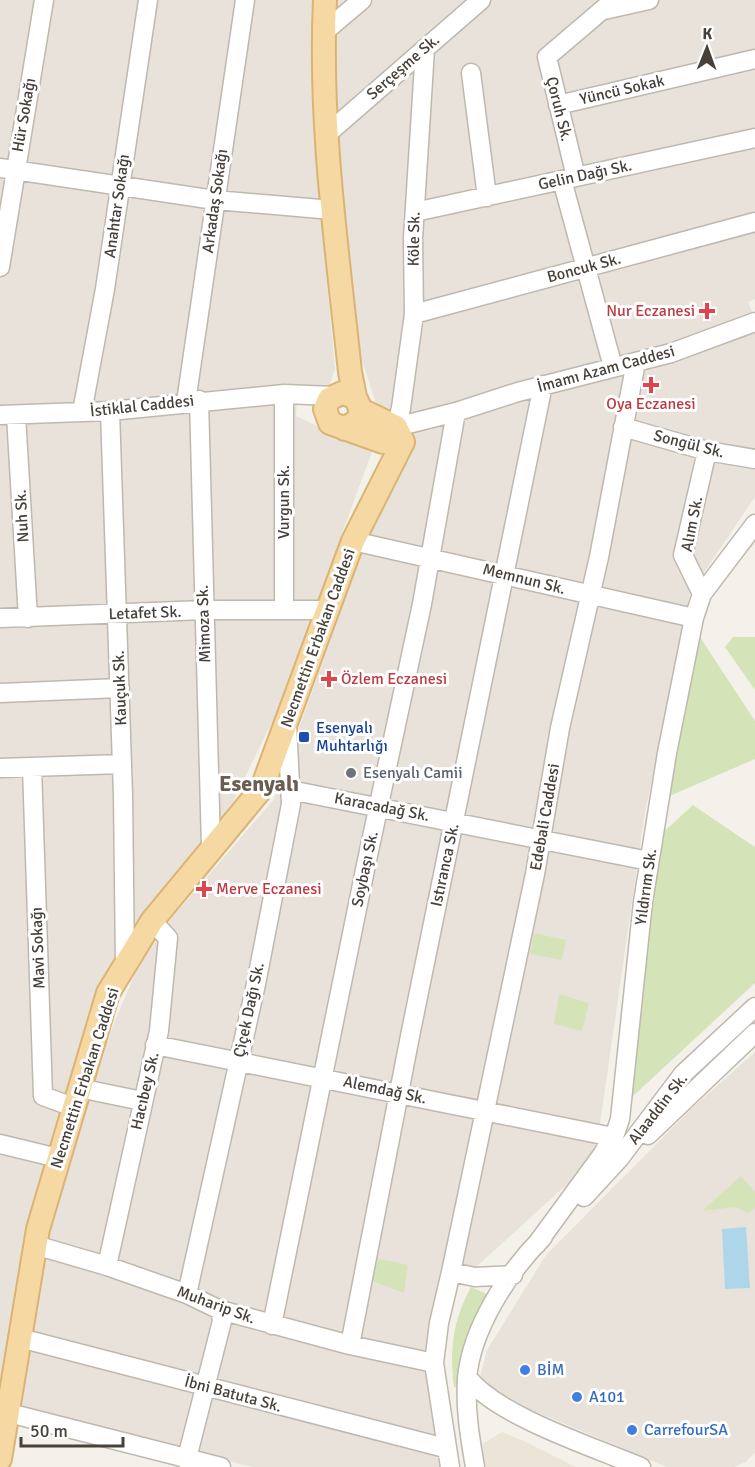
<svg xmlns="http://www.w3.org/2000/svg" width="755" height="1467" font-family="Signika,sans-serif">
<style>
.residential{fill:#e8e2da}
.education{fill:#ece4d7}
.green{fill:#d4e4b8}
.water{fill:#aed6eb}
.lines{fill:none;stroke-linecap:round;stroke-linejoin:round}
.minor-casing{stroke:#bfb8ae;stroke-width:21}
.major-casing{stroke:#dab473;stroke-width:26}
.minor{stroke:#fff;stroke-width:18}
.major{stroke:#f6d8a3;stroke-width:22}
.health-dot{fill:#e0444e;stroke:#fff;stroke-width:2}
.transit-dot{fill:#1a4fb4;stroke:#fff;stroke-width:2}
.worship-dot{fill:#6b7280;stroke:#fff;stroke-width:2}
.shop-dot{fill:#3f7fe0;stroke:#fff;stroke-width:2}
.labels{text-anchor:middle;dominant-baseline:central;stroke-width:6;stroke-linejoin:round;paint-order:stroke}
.street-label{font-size:16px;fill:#484139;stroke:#fff}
.health-label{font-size:16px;fill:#be3a42;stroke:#fff;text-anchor:start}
.transit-label{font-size:16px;fill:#164399;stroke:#fff;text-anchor:start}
.worship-label{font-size:16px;fill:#5b616d;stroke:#fff;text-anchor:start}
.shop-label{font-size:16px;fill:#366cbe;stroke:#fff;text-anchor:start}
.district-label{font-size:22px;font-weight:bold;fill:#6a5e52;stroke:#fff}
</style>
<rect width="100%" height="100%" fill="#f4f1eb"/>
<path class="residential" d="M0,0H316V160L335,369L329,386H298L296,416L372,452L341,536L293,688L267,732L233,802L152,906L30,1228L17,1285L10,1349L0,1410Z
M335,0H755V299L748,302L755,319V497L690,593L644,818L595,1159L476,1267L444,1261L429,1349L439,1467H253L21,1412L47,1236L100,1056L137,969L170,920L274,799L360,556L407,458L408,415L377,406L353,335L331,80Z
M755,1052V1452L746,1462L734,1467H667L489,1392L480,1377L487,1350L546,1255L690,1110Z"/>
<path class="education" d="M502,1432L524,1441L576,1467H485L482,1444Z"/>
<path class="green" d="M698,634L755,721V759L665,798Z
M733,637H755V690L725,647Z
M693,805L755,847V983L632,1097L630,1083L660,835Z
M534,933L566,940L562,960L530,954Z
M559,994L589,1003L582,1031L554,1024Z
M741,1176L755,1192V1208L748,1213L736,1207L702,1211Z
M376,1258L408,1265L404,1293L372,1281Z
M471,1287L491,1296L460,1388L454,1387C449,1350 453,1320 471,1287Z"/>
<path class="water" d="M746,1227L750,1288L725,1289L722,1229Z"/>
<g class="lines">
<g class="minor-casing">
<path id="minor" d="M604,10L649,0
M323,33L362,0
M425,49L413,238L414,314L401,408L396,427L456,412L518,392L671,353L755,322
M471,73L487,197
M558,105L755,59
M326,135L481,0
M0,168L215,200L332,210
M576,177L547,57L614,0
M562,180L613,367
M415,212L755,138
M0,267L44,0
M414,314L755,222
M284,394V610
M199,400L211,847
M186,402L245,0
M110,411L123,795L125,965
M82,412L105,289L148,0
M0,415L110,411L284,394L333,396
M16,415L28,618
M623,427L707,451L755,459
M353,541L694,618
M702,594L683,555L707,451
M0,618L204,610H327
M0,693L120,688
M32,767L43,1096L73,1107
M0,768L122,764
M290,790L649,861
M155,1045L613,1137
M79,1088L142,1101
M648,1135L755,1033
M0,1144L58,1158
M584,1197L619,1159L683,1074L755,1007
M35,1245L107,1266L187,1294L220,1310L350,1345L434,1363
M536,1245L602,1155L615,1134L620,1119L643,902L667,753L694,618L702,594L755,524
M107,1266L159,1031L168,938L152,921
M451,1272L535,874L560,728L599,557L636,362
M187,1294L256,984L291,804L287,725
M272,1325L366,865L422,604L456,412
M20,1338L445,1448
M350,1345L411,1031L543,385
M467,1377C497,1416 593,1447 641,1467
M9,1413L221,1467
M189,1467L187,1458L222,1321L220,1310
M450,1467L434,1363L439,1323L451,1272L475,1277L513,1275
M475,1467C470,1438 465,1409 467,1379C471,1329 508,1272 543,1237"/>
</g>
<g class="major-casing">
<path id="major" d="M325,0C319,125 337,248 350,372L355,397L361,410L358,420L345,429
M355,397L342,393L329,399L325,409L330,423L383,442H403
M361,410L396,427L403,442
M0,1459L38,1229L108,993L152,921L262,788L353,541L403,442"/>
</g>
<use href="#minor" class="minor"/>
<use href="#major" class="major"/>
</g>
<g class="health-dot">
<path d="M704 302h6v6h6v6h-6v6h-6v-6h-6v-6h6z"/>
<path d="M648 376h6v6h6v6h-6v6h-6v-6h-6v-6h6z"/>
<path d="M326 670h6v6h6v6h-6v6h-6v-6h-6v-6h6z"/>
<path d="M201 880h6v6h6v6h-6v6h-6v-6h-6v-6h6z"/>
</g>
<rect class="transit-dot" x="298" y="731" width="12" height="12" rx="3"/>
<circle class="worship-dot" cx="351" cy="773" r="6"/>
<g class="shop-dot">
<circle cx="525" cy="1370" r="6"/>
<circle cx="577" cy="1397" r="6"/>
<circle cx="632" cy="1430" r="6"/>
</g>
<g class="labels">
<g class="street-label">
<text transform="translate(403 67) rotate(-41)">Serçeşme Sk.</text>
<text transform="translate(622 90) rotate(-13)">Yüncü Sokak</text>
<text transform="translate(559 109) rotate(76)">Çoruh Sk.</text>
<text transform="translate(24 115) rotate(-80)">Hür Sokağı</text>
<text transform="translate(585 175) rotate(-12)">Gelin Dağı Sk.</text>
<text transform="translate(215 201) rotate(-82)">Arkadaş Sokağı</text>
<text transform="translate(117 206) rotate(-82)">Anahtar Sokağı</text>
<text transform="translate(414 239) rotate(-89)">Köle Sk.</text>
<text transform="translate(584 268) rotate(-15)">Boncuk Sk.</text>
<text transform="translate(606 369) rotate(-15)">İmamı Azam Caddesi</text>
<text transform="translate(142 406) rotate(-6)">İstiklal Caddesi</text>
<text transform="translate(689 444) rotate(14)">Songül Sk.</text>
<text transform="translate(284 502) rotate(-90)">Vurgun Sk.</text>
<text transform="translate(22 516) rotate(-93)">Nuh Sk.</text>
<text transform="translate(692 524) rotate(-79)">Alım Sk.</text>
<text transform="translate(524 579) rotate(14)">Memnun Sk.</text>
<text transform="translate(145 613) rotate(-2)">Letafet Sk.</text>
<text transform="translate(204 624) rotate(-92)">Mimoza Sk.</text>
<text transform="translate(318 638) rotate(-70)">Necmettin Erbakan Caddesi</text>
<text transform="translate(120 688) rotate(-92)">Kauçuk Sk.</text>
<text transform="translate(382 807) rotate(11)">Karacadağ Sk.</text>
<text transform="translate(545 817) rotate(-80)">Edebali Caddesi</text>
<text transform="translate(445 865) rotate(-78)">Istıranca Sk.</text>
<text transform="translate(365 869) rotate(-78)">Soybaşı Sk.</text>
<text transform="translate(646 887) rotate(-82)">Yıldırım Sk.</text>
<text transform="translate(38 948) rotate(-92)">Mavi Sokağı</text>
<text transform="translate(249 1010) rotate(-78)">Çiçek Dağı Sk.</text>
<text transform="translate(85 1078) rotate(-72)">Necmettin Erbakan Caddesi</text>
<text transform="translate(385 1090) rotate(12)">Alemdağ Sk.</text>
<text transform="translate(145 1091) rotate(-77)">Hacıbey Sk.</text>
<text transform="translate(658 1109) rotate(-52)">Alaaddin Sk.</text>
<text transform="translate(216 1305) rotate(20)">Muharip Sk.</text>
<text transform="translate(233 1394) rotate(15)">İbni Batuta Sk.</text>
</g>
<g class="health-label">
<text x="695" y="311" text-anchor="end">Nur Eczanesi</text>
<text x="651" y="404" text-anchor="middle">Oya Eczanesi</text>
<text x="341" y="679">Özlem Eczanesi</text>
<text x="216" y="889">Merve Eczanesi</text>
</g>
<g class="transit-label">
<text x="316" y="728">Esenyalı<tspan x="316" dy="18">Muhtarlığı</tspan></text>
</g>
<g class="worship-label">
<text x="363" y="773">Esenyalı Camii</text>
</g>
<g class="shop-label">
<text x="537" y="1370">BİM</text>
<text x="589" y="1397">A101</text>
<text x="644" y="1430">CarrefourSA</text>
</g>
<g class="district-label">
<text x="259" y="783">Esenyalı</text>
</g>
</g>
<g transform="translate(707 48) rotate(1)" stroke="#ffffff" stroke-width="4.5" paint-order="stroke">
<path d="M0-4.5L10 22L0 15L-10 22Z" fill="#484139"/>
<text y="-9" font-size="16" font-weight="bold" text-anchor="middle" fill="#484139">K</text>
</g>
<path d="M21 1437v9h102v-9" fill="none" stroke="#484139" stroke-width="3"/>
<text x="30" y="1437" font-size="18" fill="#484139" stroke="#ffffff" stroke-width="4.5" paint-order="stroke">50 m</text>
</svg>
